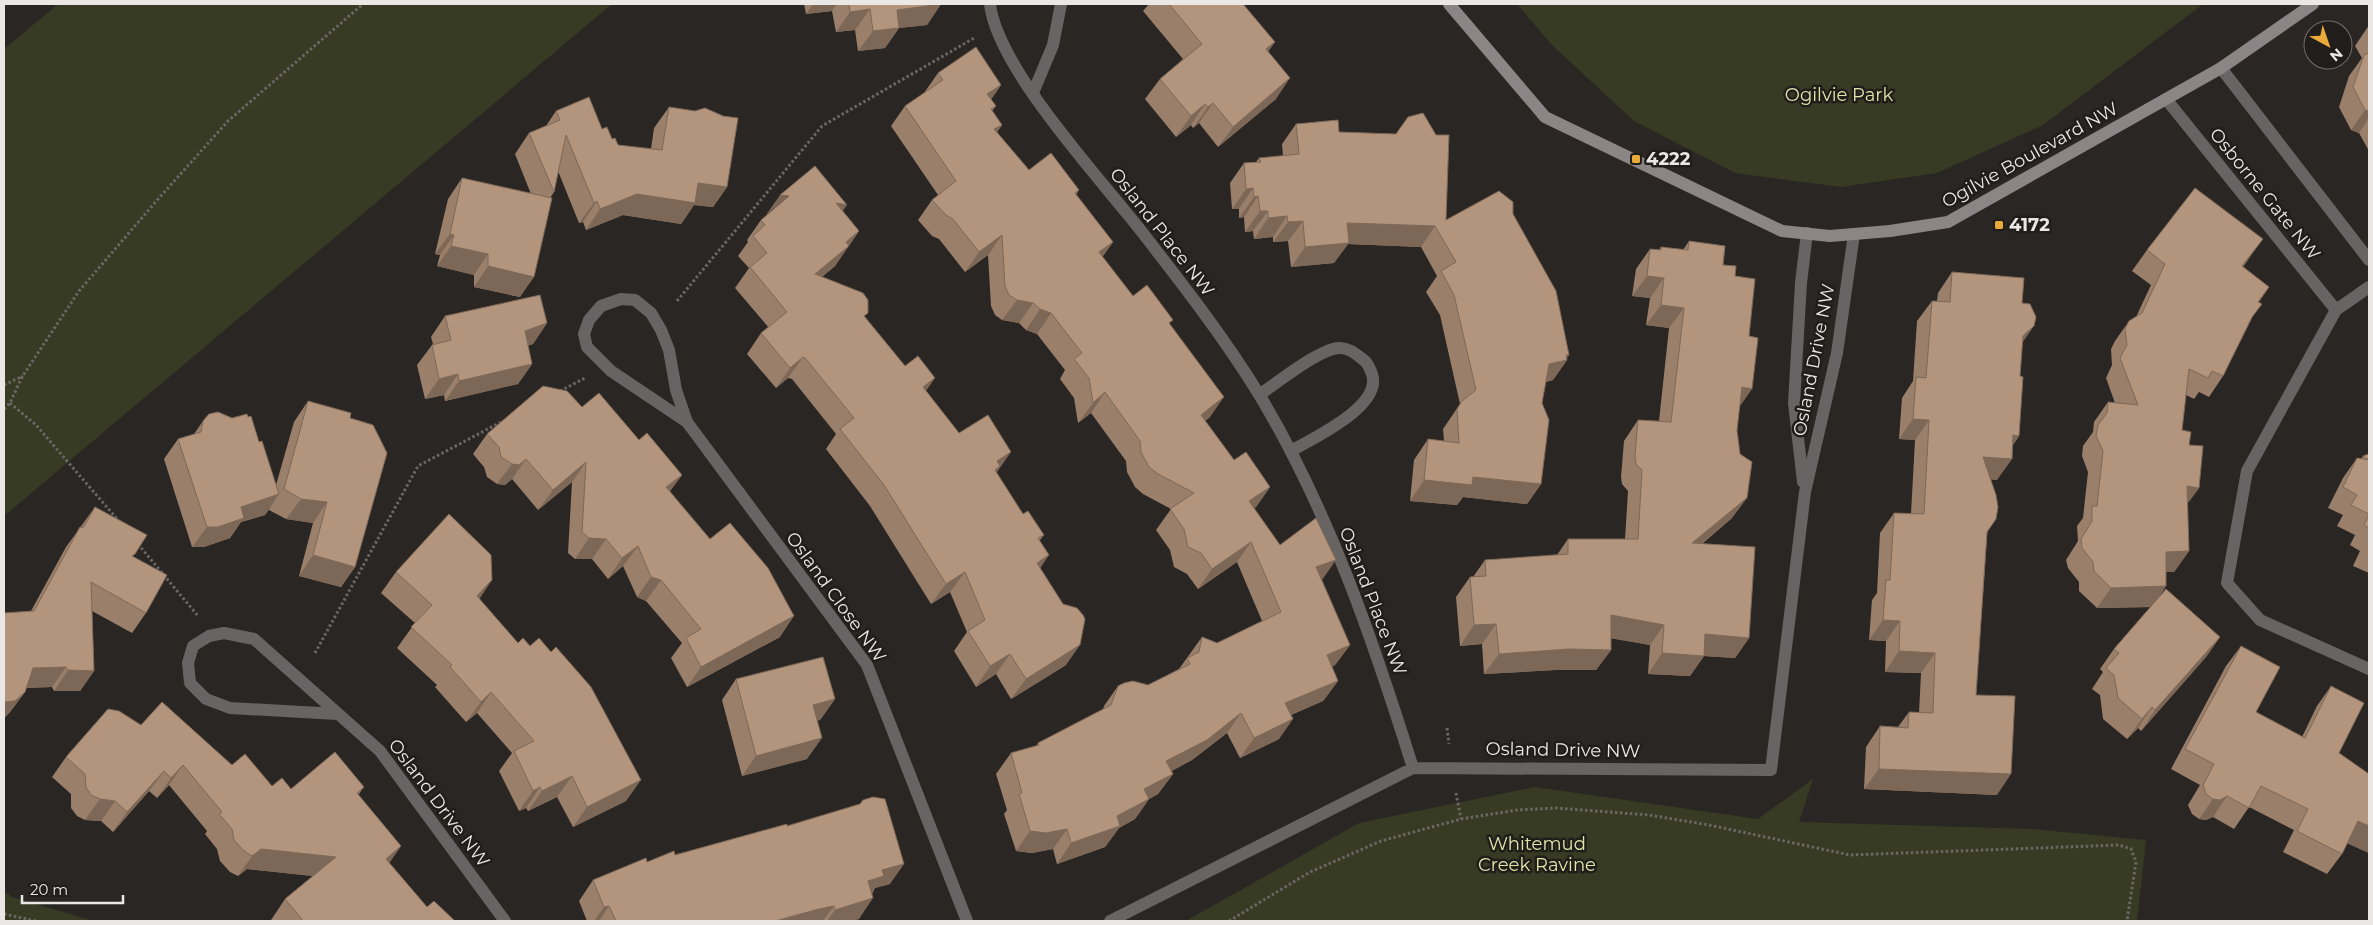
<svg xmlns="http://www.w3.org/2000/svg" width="2373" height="925" font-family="Montserrat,sans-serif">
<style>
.green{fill:#373b24}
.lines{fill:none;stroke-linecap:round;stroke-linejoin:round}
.path{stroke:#6b6765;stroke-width:3;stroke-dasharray:2.5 2.5;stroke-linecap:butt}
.street{stroke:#676463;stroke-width:12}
.secondary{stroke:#8b8685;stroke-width:12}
.wall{fill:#9a7f6b}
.shaded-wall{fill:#7d6857}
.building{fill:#b3947c;stroke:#7d6857}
.poi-dot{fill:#eaaa39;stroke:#211d1a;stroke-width:2}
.labels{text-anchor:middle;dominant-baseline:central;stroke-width:5;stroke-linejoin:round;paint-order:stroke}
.park-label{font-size:18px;fill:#dbe6a9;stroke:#211d1a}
.street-label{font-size:18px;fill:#eae7e5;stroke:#211d1a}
.poi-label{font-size:18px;font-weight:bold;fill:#eae7e5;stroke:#211d1a;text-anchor:start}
</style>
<rect width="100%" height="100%" fill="#2a2623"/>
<path class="green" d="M58,4H612L4,516V49Z
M1517,4H2203L2043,125L1937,173L1841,187L1735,173L1634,121L1552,45Z
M1813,779L1799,822L2032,829L2146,840L2137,921H1186L1359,823L1535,787L1758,819Z
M4,891L12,897L94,921H4Z"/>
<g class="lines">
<path class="path" d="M677,301L822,126L976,37
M4,385L23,376
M560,391L585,378
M10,403L36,425L118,520
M4,409L10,403L22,377L79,291L159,198L228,121L363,4
M138,544L198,616
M315,653L418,466L501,422
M1447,728L1449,744
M1456,793L1461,819
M4,914L36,921
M1229,921L1310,872L1381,841L1461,819L1517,810L1556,808L1649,815L1709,825L1850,855L2119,845L2131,849L2136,862L2127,921"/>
<path class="street" d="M990,4C997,67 1097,175 1138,227C1180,281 1224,337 1260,396C1329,511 1373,640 1413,768
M2221,68L2369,260
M1033,93L1053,45L1061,4
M2166,99L2336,310
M2369,287L2336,310L2247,471L2227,583L2260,620L2369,669
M1259,395C1277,383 1318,350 1338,348C1349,347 1357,355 1365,361C1369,365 1370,369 1372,374C1383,406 1313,438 1291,451
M687,422L676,390L669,350L661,330L651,313L635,300L621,299L601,306L589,320L584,334L587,347L611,371L687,422L867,665L967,921
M1803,482L1794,403L1801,283L1807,233
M337,714L230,708L206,699L190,683L188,663L193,646L209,636L224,633L254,639L380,751L505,921
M1110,921L1413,768L1771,770L1805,492L1837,353L1854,234"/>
<path class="secondary" d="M1449,4L1545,117L1782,231L1830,236L1890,231L1948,222L2221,68L2313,4"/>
</g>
<path class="wall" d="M804,4H941L927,25L899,28L885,48L858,51L855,30L836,32L832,11L806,14Z
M1149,4H1243L1268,52L1276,99L1218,147L1199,123L1193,128L1191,125L1176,137L1145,99L1160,79L1183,59L1143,11Z
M2369,25V151L2359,133L2351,130L2339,107L2349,76L2362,58L2355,46Z
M938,73L1001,85L991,99L996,106L992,111L1002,125L997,132L1029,170L1079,190L1076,195L1113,242L1102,257L1133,296L1170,325L1210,417L1205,421L1234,460L1270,487L1256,507L1254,508L1280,545L1322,580L1350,645L1335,665L1332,667L1338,681L1323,701L1291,715L1279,739L1240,758L1227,733L1192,760L1171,771L1173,774L1158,794L1149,799L1135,819L1119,828L1105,847L1057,864L1053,849L1032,853L1016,851L1004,814L1007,810L996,774L1011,753L1036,746L1038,743L1103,710L1104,706L1118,686L1148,685L1179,669L1202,637L1217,643L1262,621L1237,562L1198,589L1187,574L1174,567L1170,550L1156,530L1171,509L1143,494L1135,487L1127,472L1126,461L1091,413L1078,423L1074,398L1060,379L1065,370L1037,334L1026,330L1019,323L1002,320L995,315L991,306L988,255L965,272L939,239L932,236L918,220L932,200L938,195L891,126L905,106L924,93Z
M669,107L727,187L713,207L694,205L681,224L623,215L586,230L583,222L579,223L558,171L554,192L550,198L520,297L474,287V275L437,266L440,255L435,254L448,199L462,178L531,194L515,154L529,133L546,126L556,111L602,129L618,145L651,149L654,128Z
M1296,124L1339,132L1446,220L1513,214L1569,355L1566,358L1567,360L1553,380L1546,382L1542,403L1541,484L1527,504L1463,497L1457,505L1410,501L1414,460L1428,439L1444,441L1443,429L1460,404L1440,315L1426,292L1437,276L1421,247L1348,244L1334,263L1291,267L1288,241L1273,242V237L1254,239L1253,231L1245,232L1244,217L1239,218V209H1232L1230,183L1244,163L1256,162L1259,158L1283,156L1282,144Z
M843,211L859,231L835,266L822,277L865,317L926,391L959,433L996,473L1023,514L1044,535L1040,540V568L1066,665L1011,699L996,674L976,687L954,651L967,632L950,592L931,604L870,506L826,449L836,434L792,379L788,378L776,388L747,354L761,333L769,328L735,288L749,268L738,256L748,242L747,240L761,220Z
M1689,241L1723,265L1735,276L1739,407L1737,430L1732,518L1702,544L1749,638L1735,658L1704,656L1690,676L1648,674L1650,645L1611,638V650L1596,670H1555L1484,674L1482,644L1460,646L1456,597L1470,577H1473L1485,560L1557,555L1568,539H1625L1628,491L1622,484L1621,477L1624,441L1638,420L1659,421L1669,328L1646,325L1650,298L1632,296L1636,269L1650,249L1659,250L1661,247L1683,250Z
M2147,250L2248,260L2243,267L2269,287L2259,302L2251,320L2223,376L2209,397L2199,392L2194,399L2186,395L2182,430L2189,445L2199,488L2187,504L2189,551L2174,572H2166V586L2157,600L2220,637L2206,657L2141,731L2138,728L2127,739L2103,719L2100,695L2092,689L2103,672L2100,669L2114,649L2151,607L2097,608L2079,591V582L2068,568L2066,560L2078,541L2077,526L2083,518L2088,472L2082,456L2083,446L2093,432L2094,422L2108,402L2115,403L2106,378L2112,365L2111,349L2115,341L2129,321L2136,317L2151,285L2132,271Z
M1952,272L2022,303V343L2020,376L2019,436L2013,445L1997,480L1991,479L1976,695L1997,795L1864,789L1866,747L1880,726L1898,727L1909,712L1919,713L1921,673L1885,672L1886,641L1869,640L1872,600L1877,593L1880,533L1894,513L1911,514L1915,440L1899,439L1902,398L1913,381L1917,321L1932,301H1937L1938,293Z
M445,316L547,323L533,344L528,345L532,364L518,384L445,401L444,395L425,399L417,365L432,345L433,344L431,337Z
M308,401L350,418L355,567L341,587L299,576L313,523L286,519L269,510L270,508L265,515L241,522L230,538L204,547H192L164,459L178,439L194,434L203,421L259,442L276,485L294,422Z
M582,407L639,440L682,475L670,491L780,637L687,687L671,658L682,643L646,601L637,597L623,566L608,579L592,559H575L568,553L572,482L538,510L512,479L505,485L497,484L487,477L484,467L473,454L487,434Z
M2369,454V573L2353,566L2360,551L2350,545L2355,535L2337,526L2343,515L2328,508L2343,478L2357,458L2361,459L2363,456Z
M95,507L134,557L146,613L132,633L92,611L94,671L80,691H54L52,687L26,688L25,692L10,712L4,718V613L31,611L66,547Z
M396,572L479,599L626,801L573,827L557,797L528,811L526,808L519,811L499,771L512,753L477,713L466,722L435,687L437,685L397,648L415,623L381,593Z
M2241,646L2256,712L2302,737L2317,706L2331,686L2339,753L2369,774V853L2347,843L2342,854L2327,874L2283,852L2294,830L2249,807L2234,829L2213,817L2206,820L2199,819L2192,814L2188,805L2200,785L2171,769L2226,666Z
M736,679L835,699L820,720H817L807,759L742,776L722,700Z
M141,725L232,765L272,786L291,789L364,787L358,795L401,846L389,863L427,907L455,921H272L271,920L285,899L313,876L247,869L238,876L230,872L220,861L217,849L205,834L207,831L169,785L157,798L149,791L113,832L101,821L85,820L77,816L71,808V794L52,777L66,757Z
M787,826L890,884L875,888L872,894L859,919L851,921H587L579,901L593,880L647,862Z"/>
<path class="shaded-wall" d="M813,4H837L832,11L806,14Z
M941,4L927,25L899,28L885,48L858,51L873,31L897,10Z
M870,9L855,30L836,32L850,12Z
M1275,42L1261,62L1266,49Z
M1290,78L1276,99L1218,147L1233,127Z
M1001,85L987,106V94Z
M1213,103L1199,123L1193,128L1208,107Z
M1205,104L1191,125L1176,137L1191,116Z
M2365,110L2369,111V118L2359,133L2351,130Z
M1002,125L988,145L994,129Z
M698,183L727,187L713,207L694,205L681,224L623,215L586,230L600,209L637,194Z
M1253,188L1239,209H1232L1246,189Z
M780,195L789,196L766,215Z
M1258,196L1244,217L1239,218L1254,197Z
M597,201L583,222L579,223L594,203Z
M836,203L847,205L833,225Z
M1260,211H1268L1253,231L1245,232Z
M1287,216L1273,237L1254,239L1268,218Z
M1303,221L1288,241L1273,242L1288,222Z
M1347,223L1435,226L1421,247L1348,244L1334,263L1291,267L1305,247Z
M859,231L835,266L800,295L815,274L846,242Z
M450,234L454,235L440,255L435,254Z
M1002,235L988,255L965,272L979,252Z
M2263,239L2248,260L2228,287L2242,266Z
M1113,242L1099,262V252Z
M451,246L488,254L474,275L437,266Z
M488,266L534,277L520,297L474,287Z
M1647,276L1664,278L1650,298L1632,296Z
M1017,300L1033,303L1019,323L1002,320Z
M1661,305L1684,308L1669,328L1646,325Z
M1040,309L1051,313L1037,334L1026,330Z
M547,323L533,344L511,352L525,331Z
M2034,326L2020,346L2023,336Z
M1566,355H1569L1565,360H1567L1553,380L1534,385L1549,364Z
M803,357L788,378L776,388L790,368Z
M532,364L518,384L445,401L459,381Z
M458,374L444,395L425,399L439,379Z
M935,378L921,398L923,387Z
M1742,387L1752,389L1738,409Z
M1105,392L1091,413L1078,423L1093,403Z
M1224,397L1210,417L1187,435L1201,415Z
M1913,419L1929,420L1915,440L1899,439Z
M2013,435L2019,436L2005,456Z
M1011,452L997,472L986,487L997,461Z
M1983,457L2012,459L1997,480L1968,478Z
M526,459L512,479L505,485L497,484L512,464Z
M586,462L572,482L538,510L553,490Z
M682,475L667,495L666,487Z
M1473,477L1541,484L1527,504L1463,497L1457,505L1410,501L1424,480Z
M2187,486L2199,488L2184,508Z
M1270,487L1256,507L1235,522L1249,501Z
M279,494L265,515L241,522L230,538L204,547H192L207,527L241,507Z
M1747,498L1732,518L1678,564L1692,543Z
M301,499L327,502L313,523L286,519Z
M589,538L606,539L592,559H575Z
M1251,542L1237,562L1198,589L1212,569Z
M638,546L623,566L608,579L622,558Z
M2189,551L2174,572H2151L2166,552Z
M313,555L355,567L341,587L299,576Z
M1049,555L1035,576L1037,563Z
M1336,560L1322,580L1302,588L1316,567Z
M965,572L950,592L931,604L946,584Z
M651,577L661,580L646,601L637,597Z
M492,580L478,601L477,596Z
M2166,586L2152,607L2097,608L2111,588Z
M1611,615L1664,625L1650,645L1597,636Z
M794,616L780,637L687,687L701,667Z
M1883,620L1900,621L1886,641L1869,640Z
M1496,624L1482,644L1460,646L1474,625Z
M1705,634L1749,638L1735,658L1704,656L1690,676L1648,674L1662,653Z
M2220,637L2206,657L2141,731L2155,710Z
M1080,645L1066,665L1011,699L1026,679Z
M1350,645L1335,665L1312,675L1327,655Z
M1569,649L1611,650L1596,670H1555L1484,674L1499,654Z
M1899,651L1935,653L1921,673L1885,672Z
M1010,654L996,674L976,687L990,666Z
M66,667L52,687L18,688L33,668Z
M68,670L94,671L80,691H54Z
M1338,681L1323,701L1271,723L1285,703Z
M25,692L10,712L4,718V702Z
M491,692L477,713L466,722L481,702Z
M835,699L820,720L799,725L813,705Z
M2152,707L2138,728L2127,739L2142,719Z
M1241,713L1227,733L1192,760L1152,782L1166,761Z
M1293,719L1279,739L1240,758L1254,738Z
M822,738L807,759L742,776L756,756Z
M183,765L169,785L157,798L171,778Z
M1879,769L2011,774L1997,795L1864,789Z
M164,771L149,791L113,832L127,812Z
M1173,774L1158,794L1149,799L1135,819L1119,828L1105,847L1057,864L1071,843L1117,816L1144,789Z
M572,776L557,797L528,811L542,791Z
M641,780L626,801L573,827L587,807Z
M540,787L526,808L519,811L533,791Z
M2227,796L2213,817L2206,820L2199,819L2213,799Z
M100,799L115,801L101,821L85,820Z
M2358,821L2369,826V853L2344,842Z
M1067,829L1053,849L1032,853L1016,851L1030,831Z
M401,846L387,866L386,859Z
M261,849L336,857L322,877L247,869L238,876L252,856Z
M904,864L890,884L875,888L870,896L868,881L882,870Z
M873,898L859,919L851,921H827L835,910Z
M609,906L599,921H594L604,907Z
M834,906L823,921H775L819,909Z"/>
<path class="building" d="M849,4H941L897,10L899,28L873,31L870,9L850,12Z
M1169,4H1243L1275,42L1266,49L1290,78L1233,127L1213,103L1208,107L1205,104L1191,116L1160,79L1202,44Z
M976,47L1001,85L987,94L996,106L991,109L1002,125L994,129L1029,170L1051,153L1079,190L1075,193L1113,242L1099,252L1133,296L1147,285L1173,320L1169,323L1224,397L1201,415L1234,460L1246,452L1270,487L1249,501L1280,545L1316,518L1336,560L1316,567L1350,645L1327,655L1338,681L1285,703L1293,719L1254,738L1241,713L1207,740L1166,761L1173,774L1144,789L1149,799L1117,816L1120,826L1071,843L1067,829L1046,833L1030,831L1019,794L1022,793L1011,753L1039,745L1038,743L1111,705L1118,686L1124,683L1133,681L1148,685L1190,664L1187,658L1199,652L1202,637L1217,643L1281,612L1251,542L1212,569L1201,553L1188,547L1184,529L1170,509L1194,493L1158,474L1149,467L1141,452L1140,441L1105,392L1093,403L1089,378L1074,359L1082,353L1051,313L1040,309L1033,303L1017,300L1009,295L1005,286L1002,235L979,252L953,219L946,215L932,200L956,181L905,106L943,80L938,73Z
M2369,53V111L2365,110L2353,87L2364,55Z
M589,97L602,129L607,127L612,139L615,138L618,145L662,150L669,107L695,111L705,108L723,116L738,118L727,187L698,183L695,203L637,194L600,209L597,201L594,203L566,135L554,192L529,133L560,120L556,111Z
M1423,113L1436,135H1449L1446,220L1499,191L1513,202V214L1556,291L1569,355H1566L1567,360L1549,364L1542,403L1549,420L1541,484L1473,477L1472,485L1424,480L1428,439L1459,443L1457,409L1462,401L1476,390L1454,295L1441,271L1456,262L1435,226L1347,223L1349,243L1305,247L1303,221L1288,222L1287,216L1268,218V211H1260L1258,196L1254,197L1253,188L1246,189L1244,163L1261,162L1259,158L1299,154L1296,124L1338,120L1339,132L1396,134L1408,117Z
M815,166L847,205L836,203L859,231L846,242L849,246L815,274L863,293L868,300V313L864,316L905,366L918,356L935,378L923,387L959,433L988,415L1011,452L997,461L1000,466L995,470L1023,514L1028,511L1044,535L1038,538L1049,555L1037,563L1063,604L1077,608L1083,615L1085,619L1080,645L1026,679L1010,654L990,666L968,631L985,620L965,572L946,584L884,485L840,429L854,418L806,359L803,357L790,368L761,333L787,312L750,267L767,253L753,236L765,225L761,220L789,196L780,195Z
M462,178L552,198L534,277L488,266V254L451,246L454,235L450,234Z
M2195,188L2263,239L2242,266L2269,287L2258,302L2262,304L2252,317L2223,376L2212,371L2208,378L2189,369L2182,430L2191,432L2189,445L2203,446L2199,488L2187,486L2189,551L2166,552V586L2111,588L2094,571L2093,562L2082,548L2081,539L2092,521V506H2097L2103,451L2096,436L2098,425L2107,413L2108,402L2138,405L2120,358L2127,345L2125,329L2129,321L2142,313L2165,264L2147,250Z
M1689,241L1725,246L1723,265L1736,266L1735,276L1755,279L1749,336L1758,338L1752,389L1742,387L1737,430L1740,454L1752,462L1747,498L1692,543L1755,547L1749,638L1705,634L1704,656L1662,653L1664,625L1611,615V650L1569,649L1499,654L1496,624L1474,625L1470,577L1486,576L1485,560L1568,554V539H1638L1642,470L1636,464L1635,456L1638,420L1671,422L1684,308L1661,305L1664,278L1647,276L1650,249L1661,250V247L1688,250Z
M1952,272L2024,278L2022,303L2030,304L2036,317L2034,326L2023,336L2020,376L2023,377L2019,436L2013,435L2012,459L1983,457L1996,495L1998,507L1996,519L1987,532L1976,695L2015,696L2011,774L1879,769L1880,726L1908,728L1909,712L1933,713L1935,653L1899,651L1900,621L1883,620L1886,580H1890L1894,513L1924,514L1929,420L1913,419L1916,377L1926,378L1932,301L1950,302Z
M540,295L547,323L525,331L532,364L459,381L458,374L439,379L432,345L451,340L445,316Z
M543,386L567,391L582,407L599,393L639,440L647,433L682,475L666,487L710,539L730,523L768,568L794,616L701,667L686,638L701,629L661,580L651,577L638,546L622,558L606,539L589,538L582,532L586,462L553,490L526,459L519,465L512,464L501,457L499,447L487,434Z
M308,401L351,413L350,418L373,425L387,453L355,567L313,555L327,502L301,499L284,489Z
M218,412L232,418L247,414L248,417L251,416L259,442L262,441L279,494L241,507L244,518L218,527H207L178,439L201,432L203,421L209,414Z
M2369,454V460L2363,456Z
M2357,458L2369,460V514L2351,505L2357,495L2343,487Z
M95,507L147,535L135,554L132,556L167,575L146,613L91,582L94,671L68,670L66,667L33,668L25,692L15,701L4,702V613L34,611L80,527L83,528Z
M449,514L491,555L492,580L477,596L518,643L523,638L530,646L539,638L551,652L556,647L591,687L641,780L587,807L572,776L542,791L540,787L533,791L514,751L534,741L491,692L481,702L450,667L452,665L411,627L432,605L396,572Z
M2369,515V528L2364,525Z
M2166,589L2220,637L2155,710L2152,707L2142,719L2118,698L2114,675L2106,668L2119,653L2114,649Z
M2241,646L2280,667L2256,712L2305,738L2331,686L2364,703L2339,753L2369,774V826L2358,821L2342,854L2297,831L2308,809L2261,786L2249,808L2227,796L2220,800L2213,799L2206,794L2203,785L2214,764L2185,749Z
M823,657L835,699L813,705L822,738L756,756L736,679Z
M162,702L232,765L245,754L272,786L282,778L291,789L335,752L364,787L357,793L401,846L386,859L427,907L434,901L455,921H301L302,919L285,899L336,857L261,849L252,856L244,851L234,840L232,829L219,814L222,812L183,765L171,778L164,771L127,812L115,801L100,799L91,795L86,787L85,774L66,757L108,709L119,711L141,725Z
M873,797L885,799L904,864L882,870L884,876L868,881L873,898L835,910L834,906L819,909L775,921H616L609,906L604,907L593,880L646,858L647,862L674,851L675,855L787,824V826L860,804L863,800Z"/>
<g class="poi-dot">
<rect x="1631" y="154" width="10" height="10" rx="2.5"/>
<rect x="1994" y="220" width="10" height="10" rx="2.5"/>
</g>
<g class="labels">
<g class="park-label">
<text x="1839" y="95">Ogilvie Park</text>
<text x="1537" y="844">Whitemud<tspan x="1537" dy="21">Creek Ravine</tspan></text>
</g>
<g class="street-label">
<text transform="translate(2030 155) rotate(-29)">Ogilvie Boulevard NW</text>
<text transform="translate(2265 194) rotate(51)">Osborne Gate NW</text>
<text transform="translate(1162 232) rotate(52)">Osland Place NW</text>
<text transform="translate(1814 360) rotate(-79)">Osland Drive NW</text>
<text transform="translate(836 597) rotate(54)">Osland Close NW</text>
<text transform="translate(1373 601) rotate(69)">Osland Place NW</text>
<text transform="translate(1563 750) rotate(1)">Osland Drive NW</text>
<text transform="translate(439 803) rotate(53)">Osland Drive NW</text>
</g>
<g class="poi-label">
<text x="1646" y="159">4222</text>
<text x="2009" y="225">4172</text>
</g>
</g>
<rect width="2373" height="925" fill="none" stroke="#eae7e5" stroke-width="10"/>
<g transform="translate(2328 45) rotate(140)"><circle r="24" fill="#211d1a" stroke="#716e6b"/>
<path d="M0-4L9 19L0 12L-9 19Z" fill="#eaaa39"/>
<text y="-8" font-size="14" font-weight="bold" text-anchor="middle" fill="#eae7e5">N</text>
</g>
<path d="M22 895v8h101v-8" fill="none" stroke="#eae7e5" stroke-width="2.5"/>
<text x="30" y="895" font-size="15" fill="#eae7e5" stroke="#211d1a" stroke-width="4" paint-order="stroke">20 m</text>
</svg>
